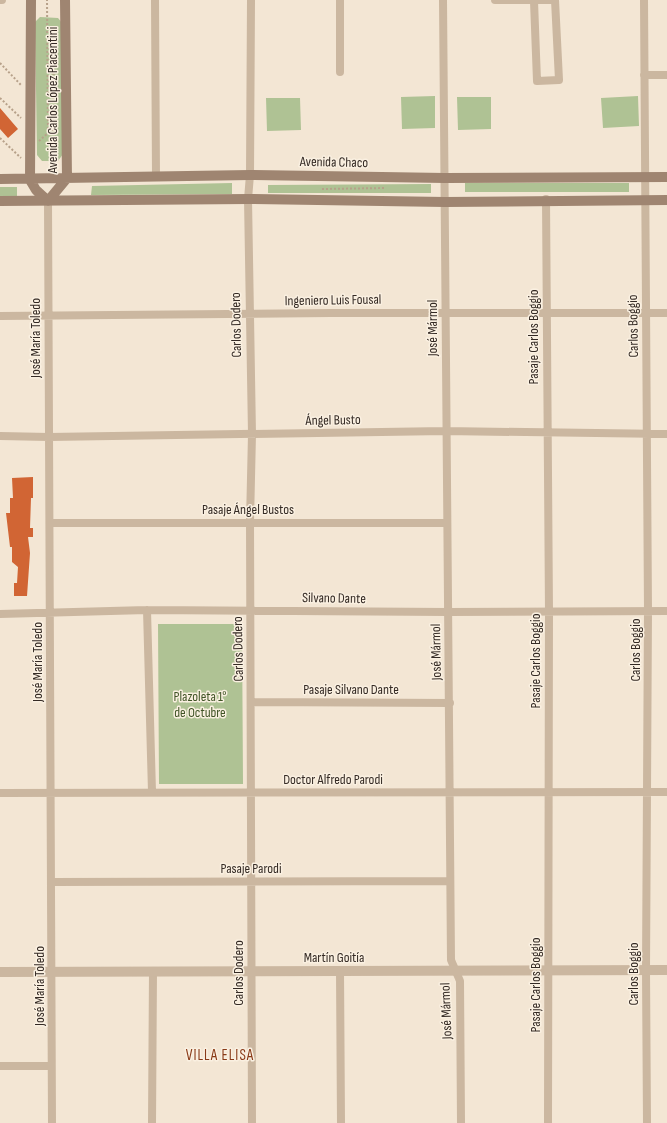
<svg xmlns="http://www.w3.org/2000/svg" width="667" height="1123" font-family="'Sofia Sans Condensed',sans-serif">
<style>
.green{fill:#afc294}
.building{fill:#d16534}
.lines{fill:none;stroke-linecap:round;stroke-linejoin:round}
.path{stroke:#b7a18a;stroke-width:2;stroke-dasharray:2 2;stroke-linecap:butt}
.minor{stroke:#cbb7a0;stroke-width:8}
.tertiary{stroke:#cbb7a0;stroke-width:10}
.secondary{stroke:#9f8571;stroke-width:10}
.labels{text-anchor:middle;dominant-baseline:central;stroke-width:3;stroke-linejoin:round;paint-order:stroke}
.street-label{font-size:14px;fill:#342a24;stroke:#faf0e1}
.park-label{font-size:14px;fill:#405426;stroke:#faf0e1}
.neighbourhood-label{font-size:15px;letter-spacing:1px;fill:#893a17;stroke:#faf0e1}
</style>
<rect width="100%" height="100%" fill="#f3e6d4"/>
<path class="green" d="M40,17L58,18L63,24V154L58,161H42L37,155L35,22Z
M435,96V128L402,129L401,97Z
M638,96L639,126L603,128L601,98Z
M457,97H491V129L458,130Z
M266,98H300L301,130L267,131Z
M232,183V194L91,195L92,186Z
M465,183H629V192H465Z
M431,184V193H268V185Z
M0,187H17V196H0Z
M158,624H242L243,784H159Z"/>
<path class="building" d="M0,108L18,129L8,138L0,129Z
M33,477V498H31L30,528H33V537H28L30,553L27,596H14V583H17L18,567L12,562V547H10L6,513H10V498H13L12,478Z"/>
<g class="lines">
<path class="path" d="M54,29L53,134L56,140
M0,63L21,85
M0,98L21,118
M0,138L21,158
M39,141L48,133L47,0
M322,189L386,188"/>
<path class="minor" d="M0,0H2
M155,0L156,177
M251,0L250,175L248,199L252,434L250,522L252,1123
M340,0V72
M443,0L451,960L460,981L461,1123
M495,0H551
M644,0L648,611L646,971L647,1123
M534,1L537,81L559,80L555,0
M644,75H667
M546,199L549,612L548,1123
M48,201L52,1123
M0,316C222,313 445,312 667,313
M0,436L49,437L445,431L667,434
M50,523H447
M147,610L152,792
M0,614L147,610L448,612L667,611
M252,702L450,703
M0,793L667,792
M52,882L450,881
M340,971L341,1123
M0,1066H51
M152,1123L153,971"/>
<path class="tertiary" d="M0,972L667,970"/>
<path class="secondary" d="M31,0L30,180L36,190L48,201
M0,179L250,175L445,178L667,177
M0,201L248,199L445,202L667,200
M48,201L67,178L65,0"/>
</g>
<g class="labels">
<g class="street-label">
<text transform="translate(52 100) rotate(-90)">Avenida Carlos López Piacentini</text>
<text transform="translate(334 162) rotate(1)">Avenida Chaco</text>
<text transform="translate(333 300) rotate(-1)">Ingeniero Luis Fousal</text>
<text transform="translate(236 325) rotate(-91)">Carlos Dodero</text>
<text transform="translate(633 326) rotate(-91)">Carlos Boggio</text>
<text transform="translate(432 328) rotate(-90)">José Mármol</text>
<text transform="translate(533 337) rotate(-90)">Pasaje Carlos Boggio</text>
<text transform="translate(35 338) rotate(-90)">José María Toledo</text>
<text transform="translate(333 420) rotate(-1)">Ángel Busto</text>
<text x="248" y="509">Pasaje Ángel Bustos</text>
<text transform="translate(334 598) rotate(1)">Silvano Dante</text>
<text transform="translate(238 649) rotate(-91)">Carlos Dodero</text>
<text transform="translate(635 650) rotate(-90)">Carlos Boggio</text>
<text transform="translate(436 652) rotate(-91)">José Mármol</text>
<text transform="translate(535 661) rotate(-90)">Pasaje Carlos Boggio</text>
<text transform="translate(37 662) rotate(-90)">José María Toledo</text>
<text x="351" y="689">Pasaje Silvano Dante</text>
<text x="333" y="779">Doctor Alfredo Parodi</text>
<text x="251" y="868">Pasaje Parodi</text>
<text x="334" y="957">Martín Goitía</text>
<text transform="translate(238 973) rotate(-90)">Carlos Dodero</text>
<text transform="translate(633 974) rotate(-90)">Carlos Boggio</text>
<text transform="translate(535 985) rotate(-90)">Pasaje Carlos Boggio</text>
<text transform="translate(39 986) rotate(-90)">José María Toledo</text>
<text transform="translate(446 1011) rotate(-92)">José Mármol</text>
</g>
<g class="park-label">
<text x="200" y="696">Plazoleta 1°<tspan x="200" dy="16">de Octubre</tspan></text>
</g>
<g class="neighbourhood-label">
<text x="220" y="1055">VILLA ELISA</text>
</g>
</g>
</svg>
